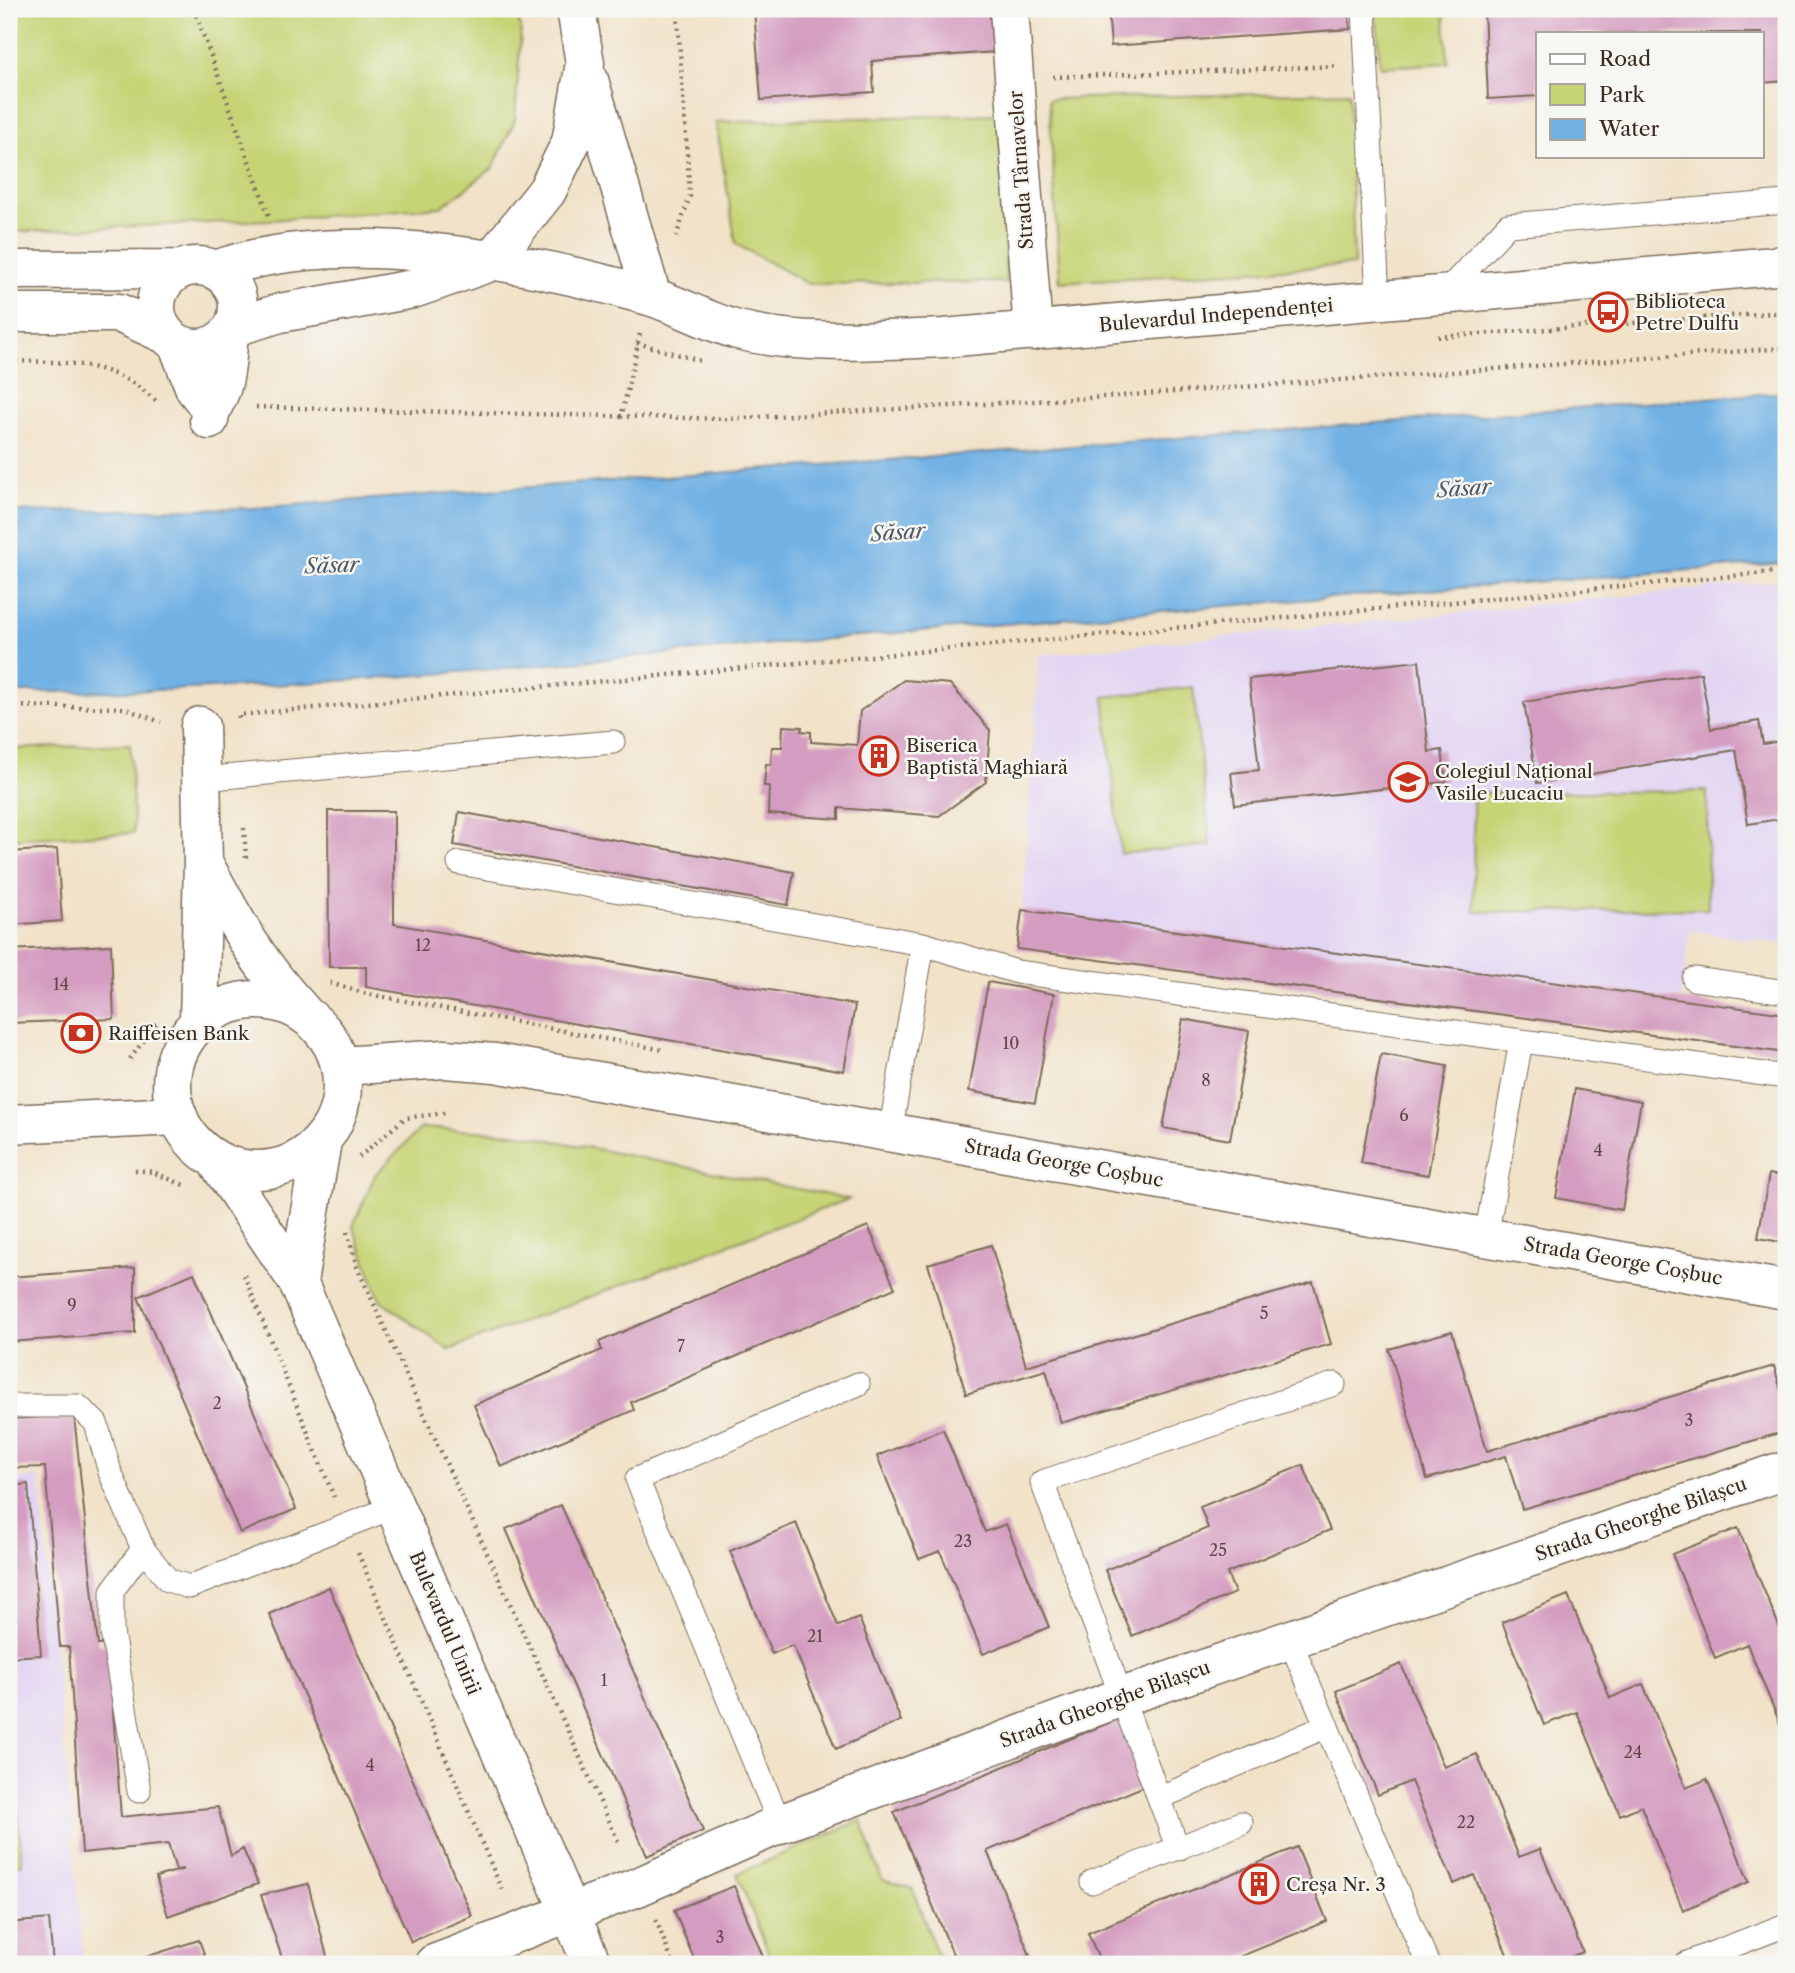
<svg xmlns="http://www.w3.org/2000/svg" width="1795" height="1973" font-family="'Libre Caslon Text',serif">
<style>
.built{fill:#e2d4f3}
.green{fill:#c6d476;stroke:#807f4a;stroke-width:2}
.water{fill:#71b1e4;stroke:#566e81;stroke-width:2}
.building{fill:#d49cc0}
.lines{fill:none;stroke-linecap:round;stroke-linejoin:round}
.service-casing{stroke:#7b6a5a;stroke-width:25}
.minor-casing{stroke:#7b6a5a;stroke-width:41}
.tertiary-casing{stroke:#7b6a5a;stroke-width:41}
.secondary-casing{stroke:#7b6a5a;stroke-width:41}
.primary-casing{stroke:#7b6a5a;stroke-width:41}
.path{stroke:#7b6a5a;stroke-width:4.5;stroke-dasharray:2 5;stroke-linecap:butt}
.service{stroke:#fff;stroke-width:23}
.minor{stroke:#fff;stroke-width:38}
.tertiary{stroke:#fff;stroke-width:38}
.secondary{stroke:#fff;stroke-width:38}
.primary{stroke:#fff;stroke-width:38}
.labels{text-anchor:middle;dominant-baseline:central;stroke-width:5;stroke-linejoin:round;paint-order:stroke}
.number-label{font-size:16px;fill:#614646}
.street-label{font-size:19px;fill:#3b2a1e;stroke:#f6f6f2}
.poi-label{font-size:19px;fill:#3b2a1e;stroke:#f6f6f2;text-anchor:start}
.water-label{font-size:21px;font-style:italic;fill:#4e5963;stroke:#f6f6f2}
</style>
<rect width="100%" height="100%" fill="#f6f6f2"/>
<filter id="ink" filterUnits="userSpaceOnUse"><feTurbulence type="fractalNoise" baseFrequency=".0143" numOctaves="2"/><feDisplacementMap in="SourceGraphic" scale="14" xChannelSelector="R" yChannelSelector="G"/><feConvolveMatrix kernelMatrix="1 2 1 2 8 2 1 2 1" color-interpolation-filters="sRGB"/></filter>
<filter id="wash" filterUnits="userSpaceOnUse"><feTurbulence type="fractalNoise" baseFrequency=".00686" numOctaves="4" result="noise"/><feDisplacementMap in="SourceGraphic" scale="28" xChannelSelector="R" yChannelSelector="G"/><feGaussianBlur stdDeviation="1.57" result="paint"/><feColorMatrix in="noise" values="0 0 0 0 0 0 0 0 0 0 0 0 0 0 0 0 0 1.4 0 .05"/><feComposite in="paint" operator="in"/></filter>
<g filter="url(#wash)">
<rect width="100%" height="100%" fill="#f1e2c8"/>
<path class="built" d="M1786,580V944L1690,931L1681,999L1022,910L1039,655Z
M39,1477L84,1964H9V1480Z"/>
<path class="green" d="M9,9H516L521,31L515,120L493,168L441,207L270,220L9,232Z
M1376,9H1444L1448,63L1380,67Z
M1349,92L1354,265L1060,282L1049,99Z
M999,114L1006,282L808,284L736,244L716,122Z
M1193,687L1210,845L1121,854L1104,697Z
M130,744L134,833L9,839V749Z
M1707,791L1708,909L1474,912L1473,793Z
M421,1128L515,1133L849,1199L449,1350L380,1300L353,1226L375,1175Z
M9,1748H13L22,1864L9,1865Z
M861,1820L882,1880L912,1888L941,1964H773L737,1874Z"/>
<path class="water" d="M1786,392V563C1471,587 1155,610 840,638C563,662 287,694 9,692V512L253,508Z"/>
<g id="blocks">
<path class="building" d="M754,9H992L995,52L872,61L874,92L761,100Z
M1108,9H1348L1350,29L1111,46Z
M1484,9H1786V81L1762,83V33H1538V96L1488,99Z
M1419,661L1429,752L1442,750L1446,782L1235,805L1231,773L1259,770L1249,679Z
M1701,673L1711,729L1759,721L1763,744L1786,740V818L1748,824L1736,750L1537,783L1524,702Z
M904,680L950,684L990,730L986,782L939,816L839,808V819L768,814L769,786H764L766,764L771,765L772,747H782L783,726L802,727L801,731L811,732V742L857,745L860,711Z
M328,811H394V924L855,1005L844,1071L366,987V967H329Z
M459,812L794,872L788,905L454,845Z
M57,849L62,921L9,925V852Z
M1022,910L1786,1014V1053L1017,949Z
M111,945L114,1019L9,1023V950Z
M988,982L1054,994L1035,1103L969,1091Z
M1183,1019L1249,1031L1230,1140L1163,1128Z
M1381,1054L1447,1066L1428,1175L1361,1163Z
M1575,1089L1641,1101L1622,1210L1556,1198Z
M1769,1174L1786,1177V1243L1758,1238Z
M868,1226L895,1288L631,1402L634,1410L501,1467L474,1405L602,1350L599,1342Z
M991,1245L1026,1366L1313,1282L1331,1344L1061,1423L1046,1370L966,1394L928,1264Z
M135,1268V1333L9,1342V1277Z
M194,1273L296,1509L240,1533L138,1297Z
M1452,1331L1487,1451L1774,1366L1786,1409V1431L1522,1509L1506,1456L1427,1479L1389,1349Z
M74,1415L98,1645H108L121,1817L218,1807L231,1856L243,1849L258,1884L168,1916L156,1877L184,1869L176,1870L168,1844L82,1853L69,1647H60L45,1467L9,1468V1419Z
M943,1429L985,1532L1006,1524L1049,1627L983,1654L940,1551L919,1559L877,1456Z
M1303,1465L1330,1530L1227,1573L1235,1593L1132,1636L1105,1570L1208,1528L1200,1507Z
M28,1484L41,1655L9,1657V1486Z
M561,1505L703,1831L647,1856L506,1529Z
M796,1523L838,1626L859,1618L901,1721L836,1749L793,1645L772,1654L730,1551Z
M1738,1528L1781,1631L1786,1629V1738L1747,1644L1715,1658L1672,1554Z
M329,1587L472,1916L411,1942L269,1614Z
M1568,1595L1610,1698L1643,1684L1686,1788L1707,1779L1749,1882L1683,1910L1641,1806L1620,1815L1577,1712L1544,1725L1502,1622Z
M1401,1664L1444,1767L1477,1754L1519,1857L1540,1849L1583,1952L1552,1964H1511L1474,1875L1454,1884L1411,1781L1378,1795L1336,1691Z
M1118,1719L1145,1786L987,1851L1030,1955L1008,1964H957L894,1812Z
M1297,1847L1327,1921L1222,1964H1101L1088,1933Z
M308,1884L329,1964H284L261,1895Z
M734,1886L766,1964H696L674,1910Z
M49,1919L53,1964H9V1923Z
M199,1940L208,1964H148L145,1957Z"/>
</g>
</g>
<g filter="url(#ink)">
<use href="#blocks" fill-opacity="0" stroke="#7b6a5a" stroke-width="2"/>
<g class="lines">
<g class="service-casing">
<path id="service" d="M1364,9L1378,301
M1443,295L1508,225L1786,202
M202,779L613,742
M459,863L923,944L1017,972L1786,1077
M1694,979L1786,992
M890,1133L923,944
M1486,1237L1521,1041
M9,1406H78L96,1423L110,1472L143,1549L168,1580L189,1587L394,1507
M1289,1638L1428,1964
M139,1791L112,1632V1591L143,1549
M1159,1798L1327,1726
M780,1824L637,1479L858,1384
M1178,1849L1042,1482L1334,1384
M1092,1882L1241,1823
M1685,1964L1786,1925"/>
</g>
<g class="minor-casing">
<path id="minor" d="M1009,9L1033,331
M434,1964L640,1886L780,1824L1122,1697L1776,1473L1786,1474"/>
</g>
<g class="tertiary-casing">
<path id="tertiary" d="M9,1124L178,1116"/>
</g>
<g class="secondary-casing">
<path id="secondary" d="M178,345L195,389L210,408
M209,420C210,407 217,401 221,389C227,372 227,352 229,334
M204,864C235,921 257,963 302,1011
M172 1085a85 85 0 1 1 170 0a85 85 0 1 1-170 0Z
M199,1022L203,862L200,726
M341,1066L445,1059L495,1063L1786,1290
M216,1160L298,1282L592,1964
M298,1282L322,1141"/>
</g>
<g class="primary-casing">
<path id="primary" d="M589,80L652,297
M490,262L547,191L571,142L585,63L576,9
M156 307a41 41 0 1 1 82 0a41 41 0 1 1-82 0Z
M9,270L179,269
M216,270C341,225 524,260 649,296C679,305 707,322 738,330C800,346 880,340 944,338L1786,265
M9,313H119L163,333
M234,327L280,313L413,289L485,264"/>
</g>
<path class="path" d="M194,9L270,219
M1053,77L1338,66
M676,237L690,196L677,9
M1438,337L1786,312
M637,343L701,361
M9,361C65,362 112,360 156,401
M256,407L725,419L1104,397L1786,348
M621,418L640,334
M9,706L123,708L161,722
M239,718V715L1786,571
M244,828L246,858
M330,983L363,993L664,1050
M130,1059L159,1020
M359,1157L405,1118L446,1113
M135,1170L153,1172L186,1186
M347,1232L357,1267L618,1841
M244,1275L334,1497
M358,1553L502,1890
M656,1920L673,1964"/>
<use href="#service" class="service"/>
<use href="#minor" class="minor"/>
<use href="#tertiary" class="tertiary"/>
<use href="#secondary" class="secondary"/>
<use href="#primary" class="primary"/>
</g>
</g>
<defs>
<g id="bus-ring" transform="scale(2.0125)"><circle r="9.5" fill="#f6f6f2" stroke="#c8321e" stroke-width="1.5"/><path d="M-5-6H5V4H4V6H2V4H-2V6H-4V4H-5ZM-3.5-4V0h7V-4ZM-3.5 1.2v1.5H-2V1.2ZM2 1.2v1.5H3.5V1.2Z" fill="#c8321e"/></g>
<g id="building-ring" transform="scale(2.0125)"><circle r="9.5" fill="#f6f6f2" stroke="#c8321e" stroke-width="1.5"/><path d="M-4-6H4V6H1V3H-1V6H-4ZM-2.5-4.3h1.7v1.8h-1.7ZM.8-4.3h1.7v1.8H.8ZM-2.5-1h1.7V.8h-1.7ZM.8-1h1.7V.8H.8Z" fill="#c8321e"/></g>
<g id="school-ring" transform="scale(2.0125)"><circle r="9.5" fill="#f6f6f2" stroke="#c8321e" stroke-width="1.5"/><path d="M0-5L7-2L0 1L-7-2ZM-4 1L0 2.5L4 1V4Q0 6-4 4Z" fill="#c8321e"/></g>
<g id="bank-ring" transform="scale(2.0125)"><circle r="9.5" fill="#f6f6f2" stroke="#c8321e" stroke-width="1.5"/><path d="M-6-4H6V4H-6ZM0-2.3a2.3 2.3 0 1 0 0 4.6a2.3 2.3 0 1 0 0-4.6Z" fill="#c8321e"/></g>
</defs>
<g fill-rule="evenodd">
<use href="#bus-ring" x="1608" y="312"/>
<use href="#building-ring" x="879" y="756"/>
<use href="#school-ring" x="1408" y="782"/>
<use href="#bank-ring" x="81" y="1033"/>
<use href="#building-ring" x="1259" y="1884"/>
</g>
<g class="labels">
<g class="number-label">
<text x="423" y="945">12</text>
<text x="61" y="984">14</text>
<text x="1011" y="1043">10</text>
<text x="1206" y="1080">8</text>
<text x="1404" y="1115">6</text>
<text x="1598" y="1150">4</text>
<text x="72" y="1305">9</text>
<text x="1264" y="1313">5</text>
<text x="681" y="1346">7</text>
<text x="217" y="1403">2</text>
<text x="1689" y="1420">3</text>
<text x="963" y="1541">23</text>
<text x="1218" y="1550">25</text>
<text x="815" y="1636">21</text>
<text x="604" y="1680">1</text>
<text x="1633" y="1752">24</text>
<text x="370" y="1765">4</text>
<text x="1466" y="1822">22</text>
<text x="720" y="1937">3</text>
</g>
<g class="street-label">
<text transform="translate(1021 170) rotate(-94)">Strada Târnavelor</text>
<text transform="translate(1216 315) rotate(-5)">Bulevardul Independenței</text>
<text transform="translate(1064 1163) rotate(10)">Strada George Coșbuc</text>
<text transform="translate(1623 1261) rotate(10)">Strada George Coșbuc</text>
<text transform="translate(1641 1519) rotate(-19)">Strada Gheorghe Bilașcu</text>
<text transform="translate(445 1623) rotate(67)">Bulevardul Unirii</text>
<text transform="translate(1105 1704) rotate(-20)">Strada Gheorghe Bilașcu</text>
</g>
<g class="poi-label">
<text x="1635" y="301">Biblioteca<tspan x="1635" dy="22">Petre Dulfu</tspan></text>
<text x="906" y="745">Biserica<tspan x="906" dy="22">Baptistă Maghiară</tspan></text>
<text x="1435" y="771">Colegiul Național<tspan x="1435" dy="22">Vasile Lucaciu</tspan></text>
<text x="108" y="1033">Raiffeisen Bank</text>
<text x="1286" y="1884">Creșa Nr. 3</text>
</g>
<g class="water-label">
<text transform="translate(1464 488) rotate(-4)">Săsar</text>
<text transform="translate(898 532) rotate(-4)">Săsar</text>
<text transform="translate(332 565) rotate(-2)">Săsar</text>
</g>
</g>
<rect width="1795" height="1973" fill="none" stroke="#f6f6f2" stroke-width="35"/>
<rect x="1536" y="32" width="228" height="126" fill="#f6f6f2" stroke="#aba49d" stroke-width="2"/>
<rect x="1550" y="54" width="35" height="10" fill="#ffffff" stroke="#aba49d" stroke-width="2"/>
<text x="1599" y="66" font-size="21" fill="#3b2a1e">Road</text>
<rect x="1550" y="84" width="35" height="21" fill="#c6d476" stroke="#aba49d" stroke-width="2"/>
<text x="1599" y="102" font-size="21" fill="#3b2a1e">Park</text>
<rect x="1550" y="119" width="35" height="21" fill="#71b1e4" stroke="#aba49d" stroke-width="2"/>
<text x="1599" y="136" font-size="21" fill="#3b2a1e">Water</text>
</svg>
